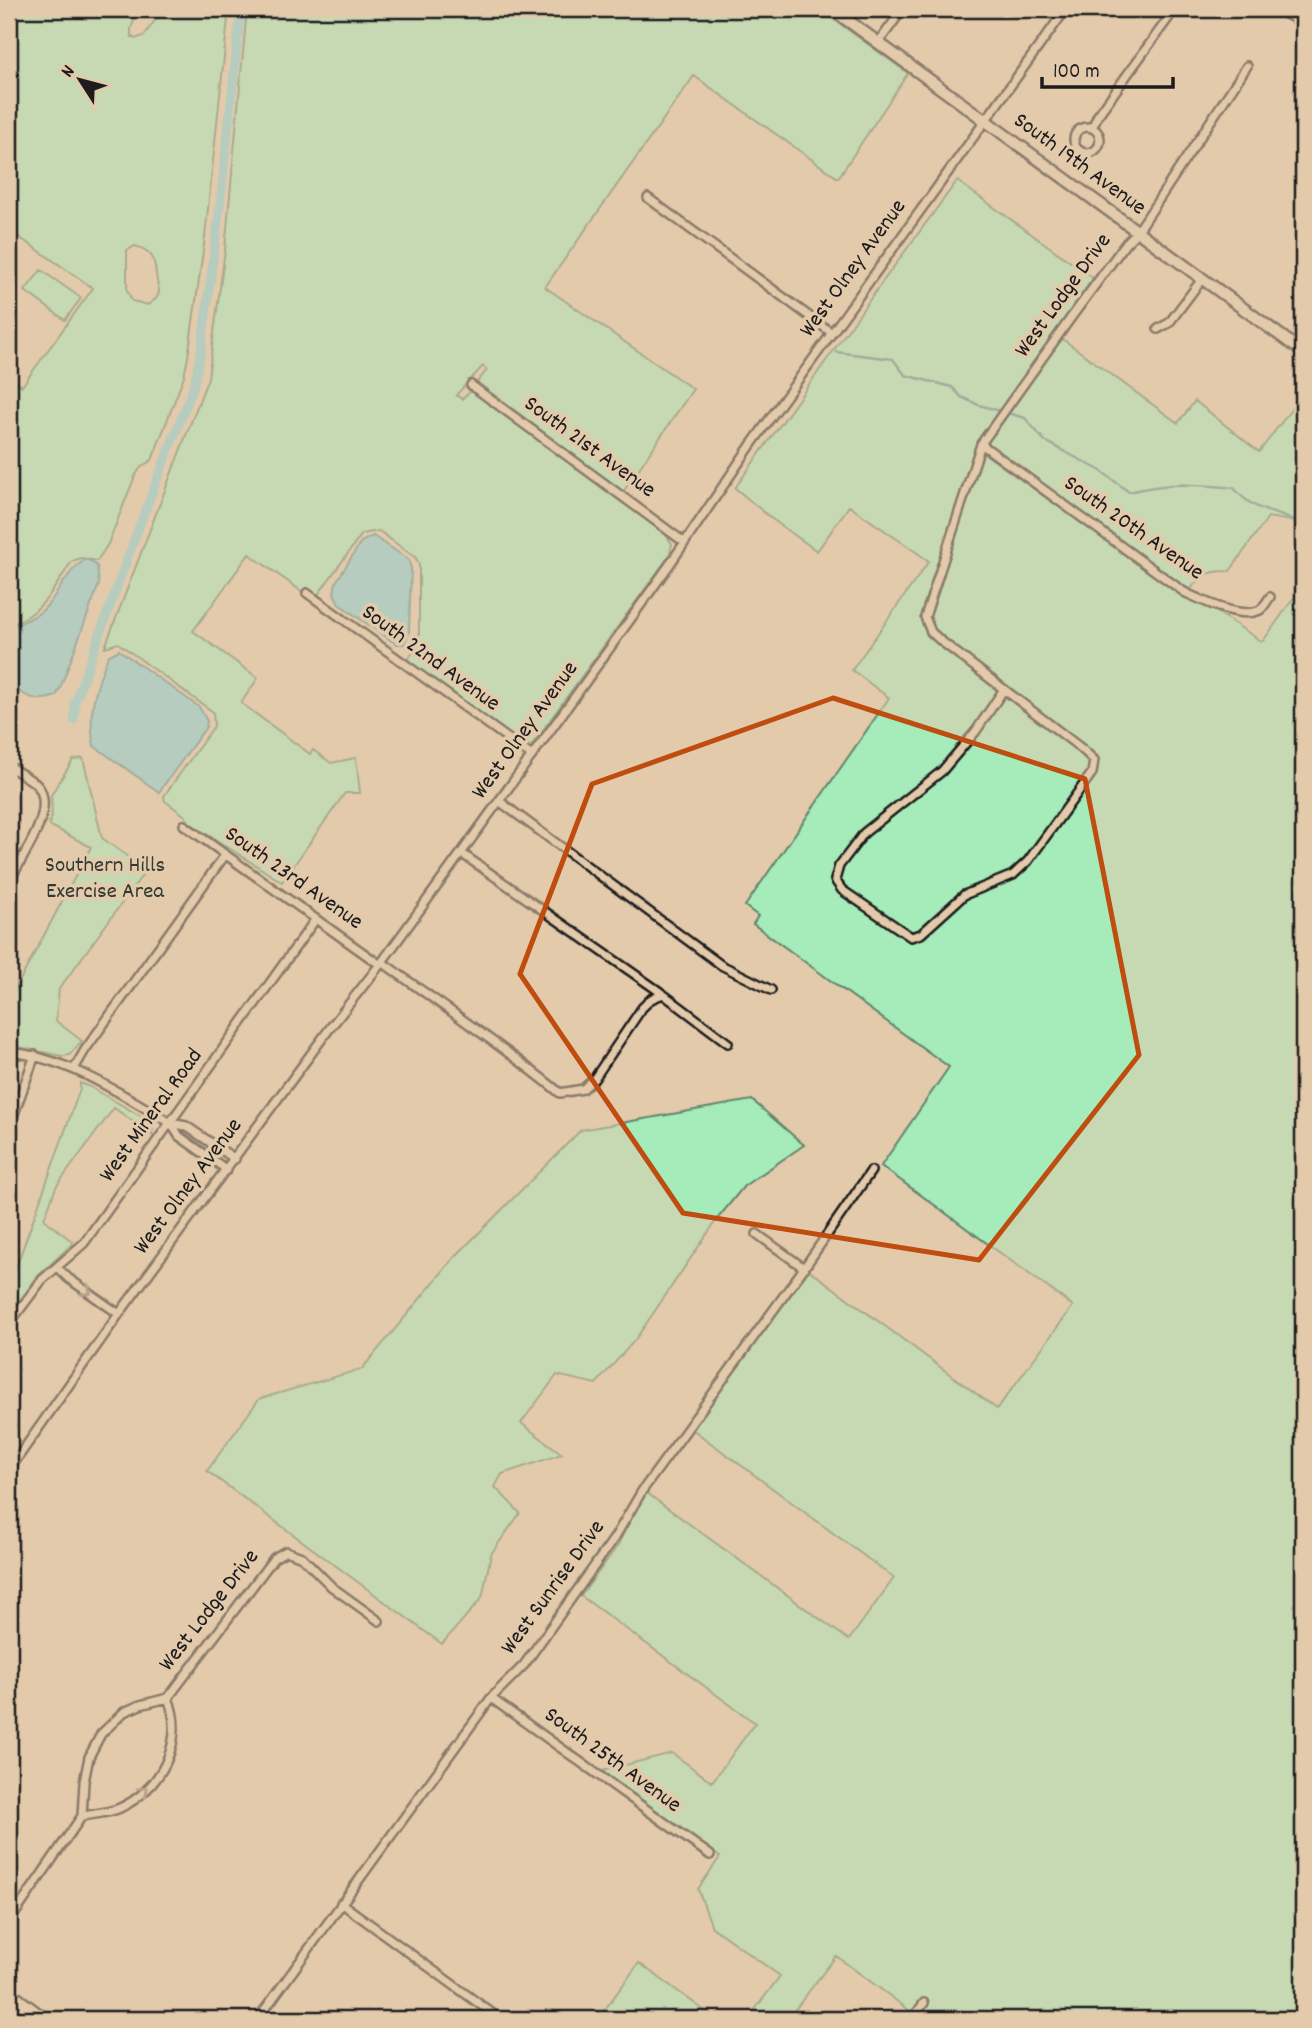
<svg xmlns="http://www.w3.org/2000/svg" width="1312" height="2028" font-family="Dekko,sans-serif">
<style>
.green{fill:#a5ecba;stroke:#60846b;stroke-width:2;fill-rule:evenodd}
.water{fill:#7ecfd6;stroke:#57878c;stroke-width:2}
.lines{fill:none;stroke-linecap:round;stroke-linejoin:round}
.stream{stroke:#57878c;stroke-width:2.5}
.canal{stroke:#7ecfd6;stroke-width:9}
.street-casing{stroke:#1c1c1c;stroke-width:12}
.secondary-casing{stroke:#1c1c1c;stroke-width:15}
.street{stroke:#e3caab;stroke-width:7}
.secondary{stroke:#e3caab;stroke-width:10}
.oneway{stroke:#807364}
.marked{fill:none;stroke:#bf4d0f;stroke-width:5;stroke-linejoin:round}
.labels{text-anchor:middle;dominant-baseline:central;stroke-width:7;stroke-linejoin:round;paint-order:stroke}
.street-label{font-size:23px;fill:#1c1c1c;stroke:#e3caab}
.park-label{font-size:23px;fill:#313b34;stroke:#e3caab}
</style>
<rect width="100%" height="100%" fill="#e3caab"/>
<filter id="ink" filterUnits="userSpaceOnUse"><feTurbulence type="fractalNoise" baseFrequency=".0143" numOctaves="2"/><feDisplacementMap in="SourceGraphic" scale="14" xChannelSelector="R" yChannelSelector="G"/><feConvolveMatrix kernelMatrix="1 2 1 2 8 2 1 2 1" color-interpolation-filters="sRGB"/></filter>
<g filter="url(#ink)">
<path class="green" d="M138,9L131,29V36L135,39L144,36L163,9H229L205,237L188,357L184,376L152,460L142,466L135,476L108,544L97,561L81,558L72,561C56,585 40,618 9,624V377L22,386L93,288L9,230V10ZM135,246C157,252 154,263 157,281C158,287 161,292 157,297C155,301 151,302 148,305L132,301L127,290V250Z
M247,9H718L727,15L732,9H819L908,73L838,178L694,76L545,287L693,389L623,492L477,382L487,370L483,366L456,395L462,399L471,391L664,532L672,544L669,556L531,746L519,744L406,662L419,643V565L416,558L379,531L362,534L314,600L249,554L193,631L258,678L241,703L310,754L313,750L331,763L356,758L360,793H345L282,882L191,824L184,815L165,801L164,796L214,726L213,712L118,643L105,647L208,378L225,250Z
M957,181L1093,278L975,447L1184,596L1217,612L1261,641H1263L1303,585V2019H921L836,1956L791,2015L795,2019H748L780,1976L712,1927L698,1889L720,1857L602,1771L672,1753L712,1782L755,1723L581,1596L618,1545L644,1491L849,1640L894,1578L692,1429L809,1270L997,1409L1073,1306L881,1166L949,1067L753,924L758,916L745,906L889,698L852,670L929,561L849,506L817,551L772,519L735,488L881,284Z
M41,270L81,298L65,320L25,291Z
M1061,338L1178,423L1195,401L1259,452L1303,394V523L1268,517L1230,571C1210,571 1202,573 1190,590L993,450L987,443Z
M83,758L102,838L146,870L59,989L56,1021L82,1041L69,1055L62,1056L9,1045V1001L91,847L49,825L52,815L51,795L73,760Z
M80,1083L90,1087L149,1121L153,1126L152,1135L114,1108L56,1187L44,1219L73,1242L72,1244L37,1277L9,1315V1287L80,1089Z
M752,1100L804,1145L744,1186L718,1218L635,1340L596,1384L557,1375L521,1423L562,1454L502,1474L495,1487L520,1513L491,1554L482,1598L442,1644L207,1471L259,1399L362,1369L453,1259L581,1130Z
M639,1963L716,2019H598Z"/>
<path class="water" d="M373,536L408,559L411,568L409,633L404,644H396L339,604L334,593L336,582L361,542Z
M85,560H89L97,566L99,584L61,686L56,696C37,704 25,696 9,685V627C21,623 35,618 44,609C59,594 66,571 85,560Z
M119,650L199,707L207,721L206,727L159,792L94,746C87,714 96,686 108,656Z"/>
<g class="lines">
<path class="stream" d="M836,352L893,359L905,375L952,387L961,397L979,405L1025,418L1045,441L1101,471L1129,492C1169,482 1194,484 1234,488C1256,515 1277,510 1303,525"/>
<path class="canal" d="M74,720L75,702L140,524L193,388L201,352L219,214L241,9"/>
<g class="street-casing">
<path id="street" d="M1276,9L1303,23
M878,43L903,9
M1074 140a13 13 0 1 1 26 0a13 13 0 1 1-26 0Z
M1092,128L1098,115L1175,9
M648,198L832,333
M1158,329L1169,323L1202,279
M471,385L684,542
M981,444L1184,592C1201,600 1241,620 1260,610C1264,607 1267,601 1270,597
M307,593L532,756
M1004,689L976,731L942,771L864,833L839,866L835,880L842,890L911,937L921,934L964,895L1013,875L1028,861L1092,773L1094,760L1082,749L941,641L931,632L925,617L981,444L1070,319L1126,243L1138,231L1247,66
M9,766C17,772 30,778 37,785C58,809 21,858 9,882
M499,801L721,965L771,990
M184,825L379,964
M461,853L663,994
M382,962C441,1005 503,1046 560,1093L583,1089L594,1079L642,1008L651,999L663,994L728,1043
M9,1052C69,1058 119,1093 171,1123L186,1126L235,1159
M74,1069L85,1050L225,855
M171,1123L179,1136L227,1170
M9,1128L35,1055
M757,1234L804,1268
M57,1267L68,1278L119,1314
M9,1324L42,1280L84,1243L315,920
M9,1470L119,1314L330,1028L382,962L584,684L670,564L751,445L1066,9
M491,1698L710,1855
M82,1816C94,1814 109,1813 120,1808C161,1789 186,1741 168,1698
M341,1903L500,2019
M9,1922L82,1816L84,1782L89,1757L101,1734L124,1712L140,1705L168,1698L274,1558L286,1551L302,1557L332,1587L379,1621
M258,2019L491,1698L524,1665L615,1537L642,1491L804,1268L871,1171
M912,2019L924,2003"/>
</g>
<g class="secondary-casing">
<path id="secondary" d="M832,9L1303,352
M9,1992L45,2019"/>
</g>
<use href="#street" class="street"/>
<use href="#secondary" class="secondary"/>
</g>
<defs><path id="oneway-chevron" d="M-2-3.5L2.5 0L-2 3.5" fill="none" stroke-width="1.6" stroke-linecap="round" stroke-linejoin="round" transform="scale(1.75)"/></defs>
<g class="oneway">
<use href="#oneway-chevron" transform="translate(87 1291) rotate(33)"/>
<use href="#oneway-chevron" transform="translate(144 1791) rotate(-40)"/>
</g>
</g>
<path d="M0 0H1312V2028H0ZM833,698L1085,779L1139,1055L979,1260L683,1213L520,974L592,784Z" fill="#e3caab" fill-opacity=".55" fill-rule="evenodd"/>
<path class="marked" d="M833,698L1085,779L1139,1055L979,1260L683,1213L520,974L592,784Z"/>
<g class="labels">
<g class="street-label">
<text transform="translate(1079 165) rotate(36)">South 19th Avenue</text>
<text transform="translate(854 269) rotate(-54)">West Olney Avenue</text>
<text transform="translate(1064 296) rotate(-54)">West Lodge Drive</text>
<text transform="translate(589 448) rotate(36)">South 21st Avenue</text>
<text transform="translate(1133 529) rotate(35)">South 20th Avenue</text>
<text transform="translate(430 659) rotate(36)">South 22nd Avenue</text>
<text transform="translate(526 731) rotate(-54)">West Olney Avenue</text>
<text transform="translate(293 879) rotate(35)">South 23rd Avenue</text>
<text transform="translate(152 1116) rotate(-54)">West Mineral Road</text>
<text transform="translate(189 1187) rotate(-53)">West Olney Avenue</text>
<text transform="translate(554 1588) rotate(-54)">West Sunrise Drive</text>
<text transform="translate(210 1611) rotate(-52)">West Lodge Drive</text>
<text transform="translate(612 1761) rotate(36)">South 25th Avenue</text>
</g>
<g class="park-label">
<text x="105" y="866">Southern Hills<tspan x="105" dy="26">Exercise Area</tspan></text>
</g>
</g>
<rect width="1312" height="2028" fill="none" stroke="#e3caab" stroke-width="35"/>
<rect x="18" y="18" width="1277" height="1993" fill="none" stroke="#1c1c1c" stroke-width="2.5" filter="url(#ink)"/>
<g transform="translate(80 80) rotate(306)" stroke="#e3caab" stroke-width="5" paint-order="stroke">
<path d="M0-5L12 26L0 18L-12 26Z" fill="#1c1c1c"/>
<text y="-10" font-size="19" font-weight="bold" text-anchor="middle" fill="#1c1c1c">N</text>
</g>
<path d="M1042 77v10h131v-10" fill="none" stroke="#1c1c1c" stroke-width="3.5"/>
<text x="1053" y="77" font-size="21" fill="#1c1c1c" stroke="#e3caab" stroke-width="5" paint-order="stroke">100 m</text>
</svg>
